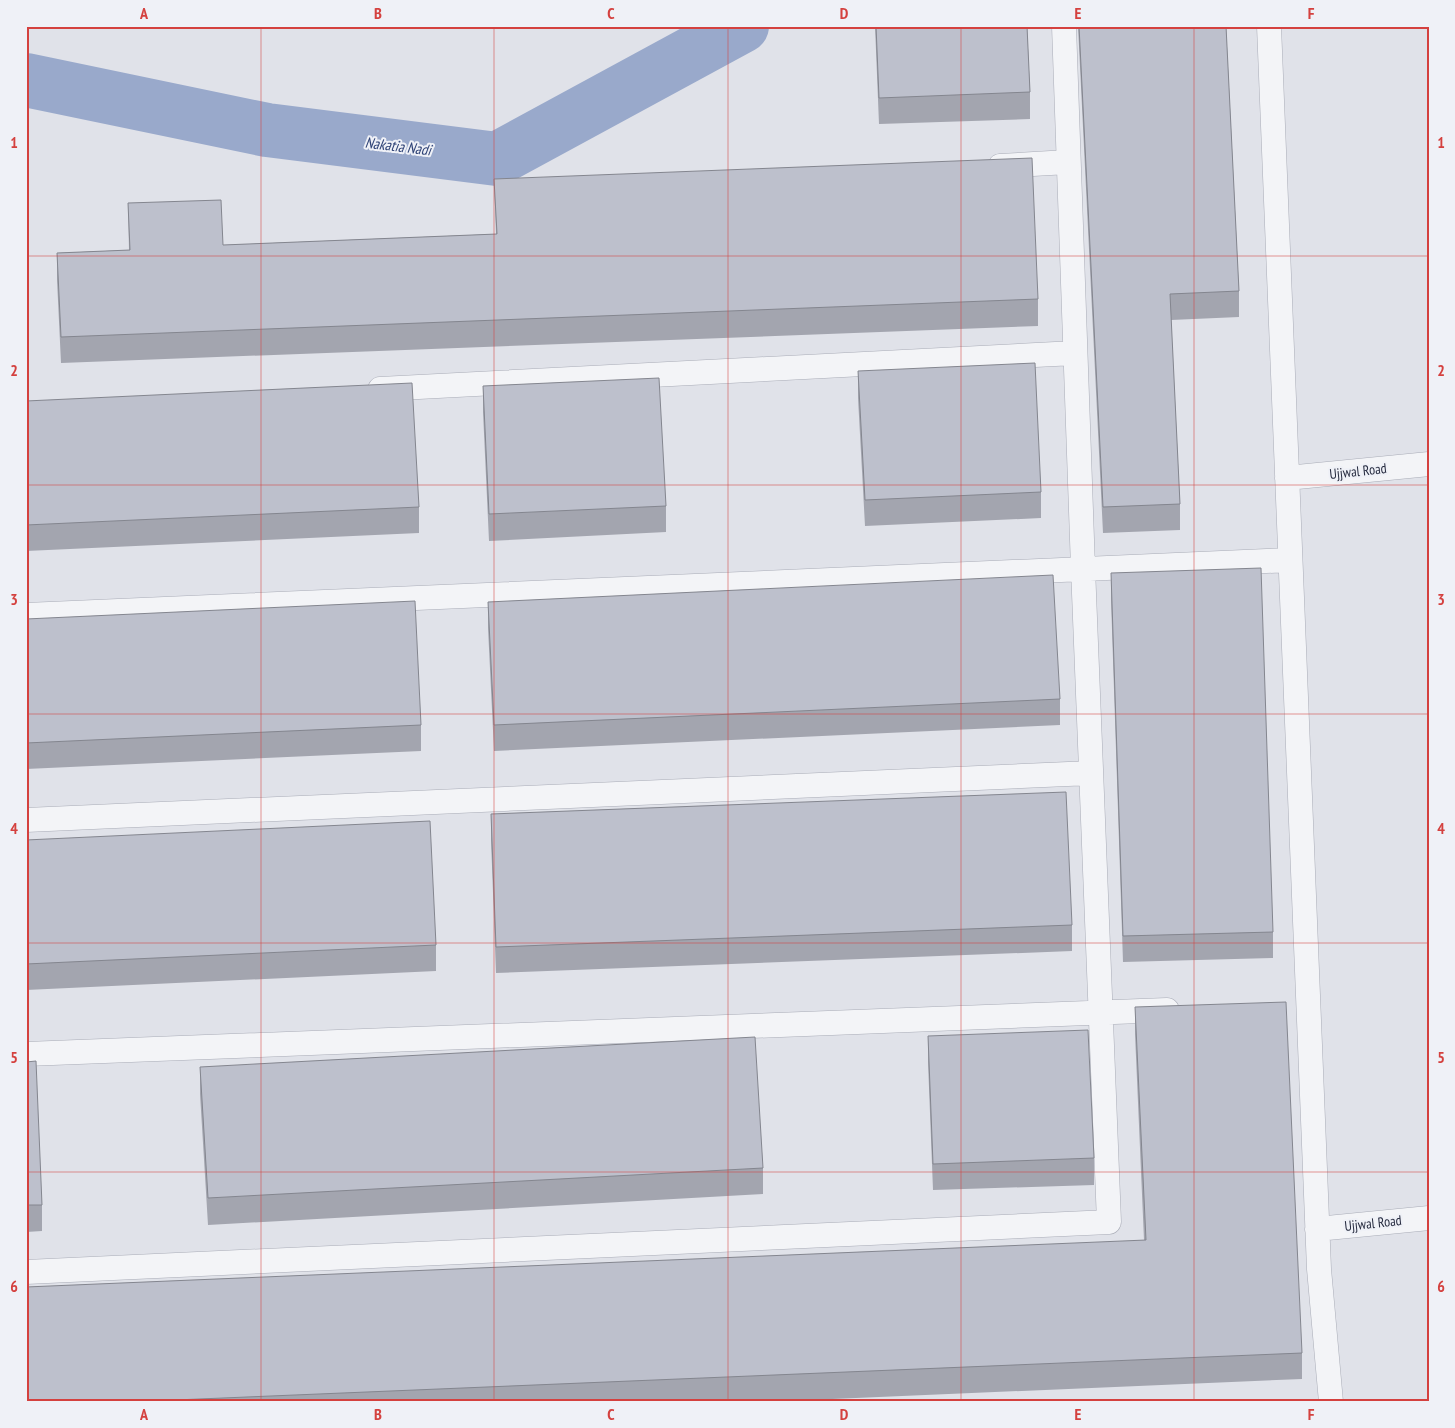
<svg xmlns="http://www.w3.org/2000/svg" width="1455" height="1428" font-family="'PT Sans Narrow',sans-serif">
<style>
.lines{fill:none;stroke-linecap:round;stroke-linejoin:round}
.river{stroke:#99a9cb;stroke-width:54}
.street-casing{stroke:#a9acb7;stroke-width:25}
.street{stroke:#f3f4f7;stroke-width:24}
.wall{fill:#a3a5af}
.building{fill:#bdc0cc;stroke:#84868f}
.grid{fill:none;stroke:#d4413f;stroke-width:1;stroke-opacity:0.55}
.labels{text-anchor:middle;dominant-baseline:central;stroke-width:4;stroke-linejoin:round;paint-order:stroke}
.street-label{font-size:14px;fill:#282d41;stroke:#eff1f7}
.water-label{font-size:15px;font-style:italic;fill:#304477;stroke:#eff1f7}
.neatline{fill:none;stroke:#d4413f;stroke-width:2}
.grid-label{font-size:16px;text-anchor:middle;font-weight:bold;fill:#d4413f}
</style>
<rect width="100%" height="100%" fill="#e0e2e9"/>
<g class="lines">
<path class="river" d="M26,80L267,130L497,159L742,26"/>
<g class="street-casing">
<path id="street" d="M1269,26L1319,1269L1331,1402
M1000,166L1068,162
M380,389L1075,353
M1287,478L1429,464
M26,615L1290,560
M26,820L1091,773
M26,1054L1167,1010
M1317,1229L1429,1218
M26,1272L1109,1222L1083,568L1064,26"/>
</g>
<use href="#street" class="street"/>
</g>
<path class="wall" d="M875,26H1027L1030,92V119L879,124Z
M1078,26H1226L1239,291V317L1171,320L1180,504V530L1103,533Z
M494,179L1038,299V326L61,363L57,280V253L129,250L128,203L223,245L496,234Z
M858,371L1041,492V518L865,526L858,398Z
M483,386L666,506V532L489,541L483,412Z
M26,401L419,507V533L26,551Z
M1111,573L1273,932V958L1123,962L1111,599Z
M488,602L1060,699V725L494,751L488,628Z
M26,619L421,725V751L26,769Z
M491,814L1072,925V951L496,973L491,840Z
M26,840L436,945V971L26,990Z
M1135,1007L1302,1353V1379L763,1402H26L1144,1240L1135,1034Z
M928,1036L1094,1158V1185L933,1190L928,1062Z
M26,1062L42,1205V1231L26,1232Z
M200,1067L763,1168V1194L208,1225L200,1094Z"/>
<path class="building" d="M876,26H1027L1030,92L879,98Z
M1079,26H1226L1239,291L1170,294L1180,504L1103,507Z
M1032,158L1038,299L61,337L57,253L130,250L128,203L221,200L223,245L497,234L494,179Z
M1035,363L1041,492L865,500L858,371Z
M659,378L666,506L489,514L483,386Z
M412,383L419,507L26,525V401Z
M1261,568L1273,932L1123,936L1111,573Z
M1053,575L1060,699L494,725L488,602Z
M415,601L421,725L26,743V619Z
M1066,792L1072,925L496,947L491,814Z
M430,821L436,945L26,964V840Z
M1286,1002L1302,1353L127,1402H26V1287L1146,1240L1135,1007Z
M1088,1030L1094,1158L933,1164L928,1036Z
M755,1037L763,1168L208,1198L200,1067Z
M36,1061L42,1205H26V1062Z"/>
<path class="grid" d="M261,26V1402M494,26V1402M728,26V1402M961,26V1402M1194,26V1402M26,256H1429M26,485H1429M26,714H1429M26,943H1429M26,1172H1429"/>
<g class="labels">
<g class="street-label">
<text transform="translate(1358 471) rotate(-6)">Ujjwal Road</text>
<text transform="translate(1373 1223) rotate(-6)">Ujjwal Road</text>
</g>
<g class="water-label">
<text transform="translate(398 146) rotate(7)">Nakatia Nadi</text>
</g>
</g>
<rect width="1455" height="1428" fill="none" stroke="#eff1f7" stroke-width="55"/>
<rect x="28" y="28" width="1400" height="1372" class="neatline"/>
<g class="grid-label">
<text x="144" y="19">A</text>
<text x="378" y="19">B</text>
<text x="611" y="19">C</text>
<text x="844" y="19">D</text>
<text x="1078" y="19">E</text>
<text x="1311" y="19">F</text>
<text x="14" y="148">1</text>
<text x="1441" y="148">1</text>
<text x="14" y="376">2</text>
<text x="1441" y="376">2</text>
<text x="14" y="605">3</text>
<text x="1441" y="605">3</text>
<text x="14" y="834">4</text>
<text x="1441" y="834">4</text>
<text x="14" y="1063">5</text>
<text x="1441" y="1063">5</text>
<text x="14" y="1292">6</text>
<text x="1441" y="1292">6</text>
<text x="144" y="1420">A</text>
<text x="378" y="1420">B</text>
<text x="611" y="1420">C</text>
<text x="844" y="1420">D</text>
<text x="1078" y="1420">E</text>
<text x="1311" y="1420">F</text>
</g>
</svg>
